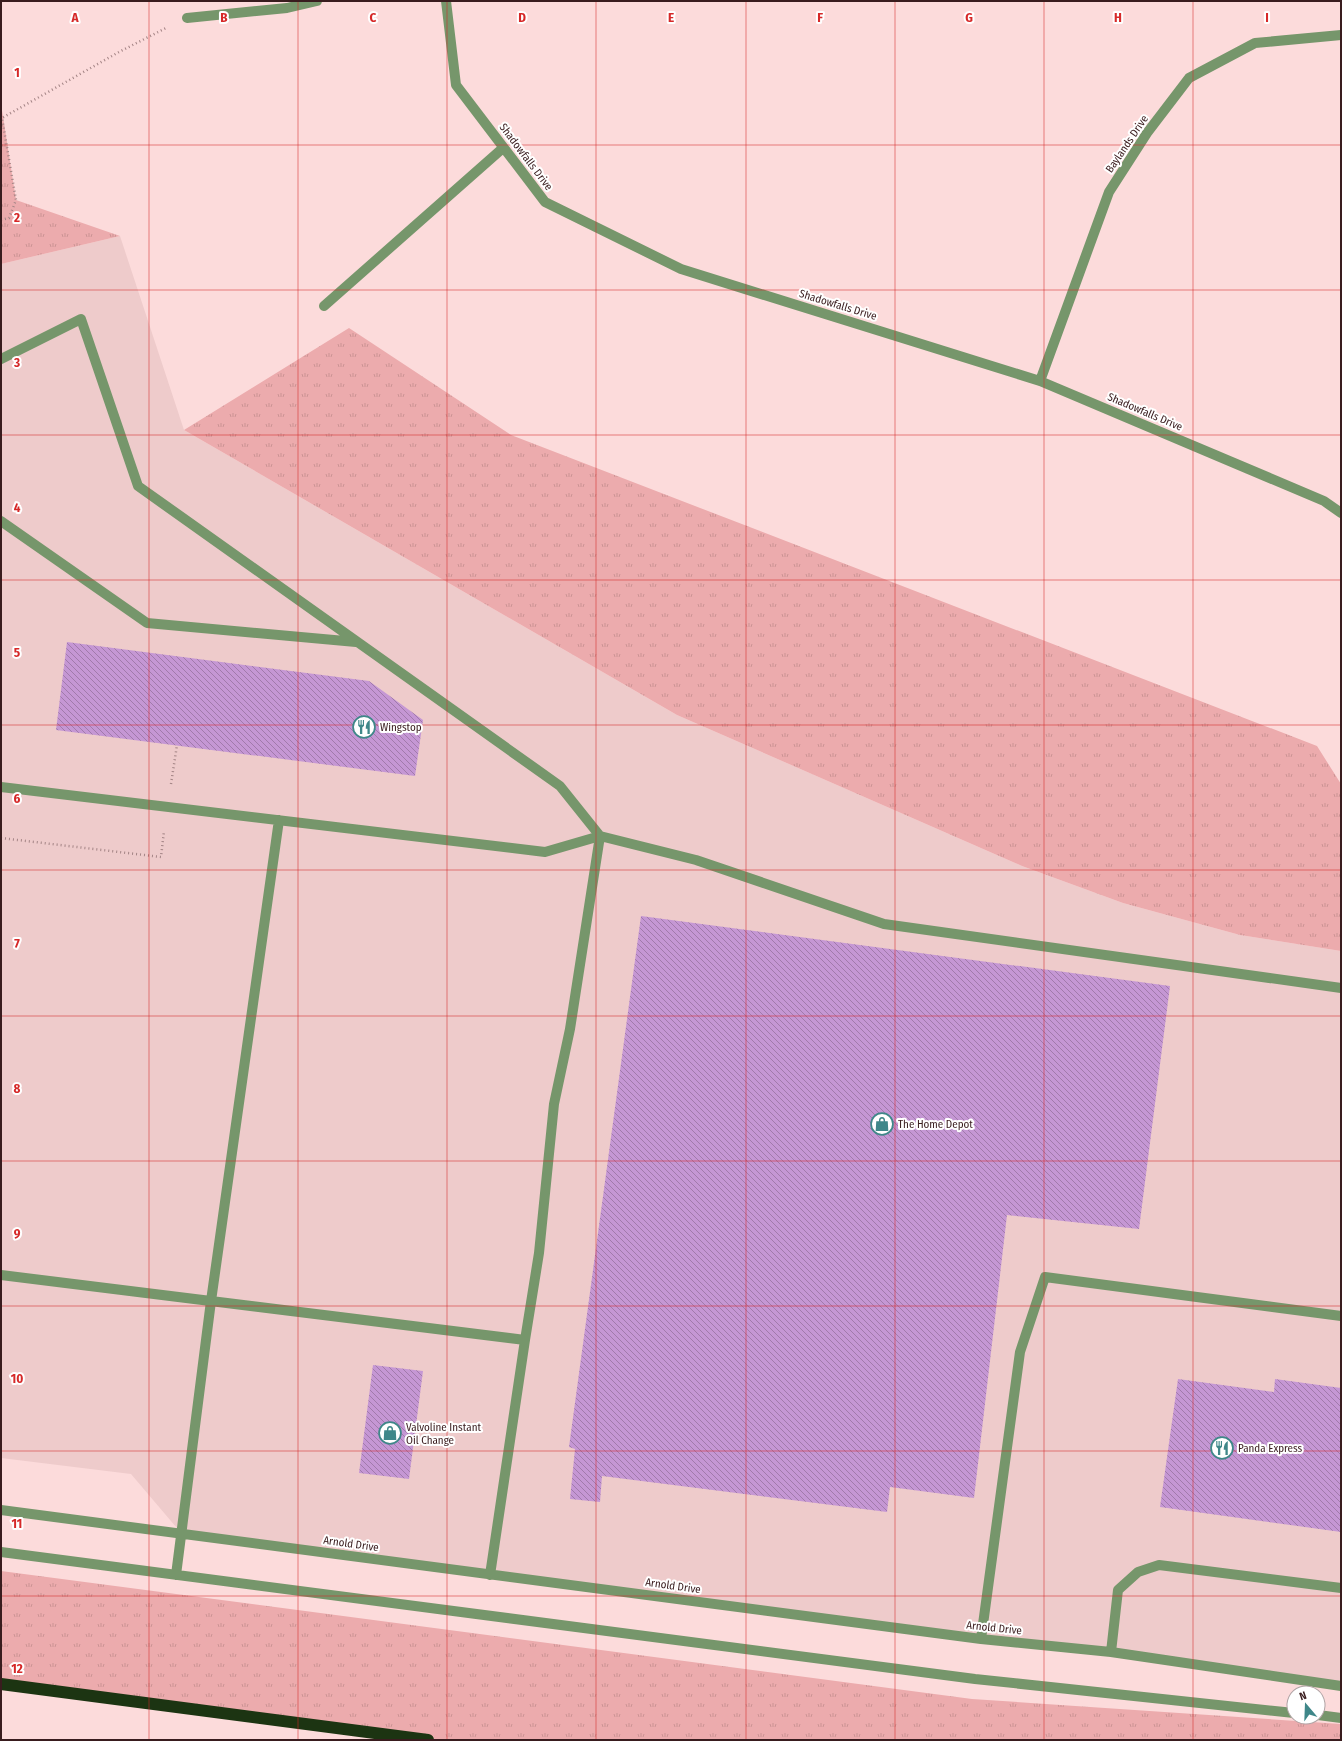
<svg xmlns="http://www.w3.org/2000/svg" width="1342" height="1741" font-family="'Fira Sans Condensed',sans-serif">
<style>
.built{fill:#eecbcb}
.grass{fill:url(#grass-tufts)}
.building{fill:url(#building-back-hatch)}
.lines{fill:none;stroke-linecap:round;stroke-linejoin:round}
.path{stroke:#a38485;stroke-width:2.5;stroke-dasharray:1 3;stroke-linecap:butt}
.minor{stroke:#76966b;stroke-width:10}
.highway{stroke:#1c3412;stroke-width:12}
.grid{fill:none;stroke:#d62828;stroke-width:1;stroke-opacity:0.55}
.labels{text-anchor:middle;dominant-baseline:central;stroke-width:4;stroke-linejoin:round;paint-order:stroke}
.street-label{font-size:11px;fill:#391c1e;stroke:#fff}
.poi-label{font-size:11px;fill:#391c1e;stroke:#fff;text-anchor:start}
.grid-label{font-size:13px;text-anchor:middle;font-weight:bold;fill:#d62828;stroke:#fff;stroke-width:4;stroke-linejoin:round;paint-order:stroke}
</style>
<defs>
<pattern id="grass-tufts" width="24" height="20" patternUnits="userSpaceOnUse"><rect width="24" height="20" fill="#ecabad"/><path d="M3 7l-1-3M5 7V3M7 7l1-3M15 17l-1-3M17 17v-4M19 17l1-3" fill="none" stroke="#cb9394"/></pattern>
<pattern id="building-back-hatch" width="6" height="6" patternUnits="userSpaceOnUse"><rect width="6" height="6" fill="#c597d4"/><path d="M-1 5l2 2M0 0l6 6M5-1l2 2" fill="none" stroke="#a17aab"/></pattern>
</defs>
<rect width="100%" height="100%" fill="#fcdbdb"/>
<path class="built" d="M120,236L184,430L677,715L1022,866L1123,903L1240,935L1341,951V1686L182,1534L131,1474L1,1458V264Z"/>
<path class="grass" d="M1,104L16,200L120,236L1,264Z
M349,328L511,435L1317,746L1341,784V951L1240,935L1123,903L1022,866L677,715L184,430Z
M1,1571L972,1699L1341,1724V1740H428L1,1684Z"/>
<path class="building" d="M67,642L369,681L423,720L415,776L56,730Z
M641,916L1170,986L1139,1229L1007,1215L974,1498L890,1487L887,1512L602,1476L600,1502L570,1499L575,1449L569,1447Z
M373,1365L423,1371L409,1479L359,1473Z
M1178,1379L1274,1392L1275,1379L1341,1388V1532L1160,1507Z"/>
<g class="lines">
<path class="path" d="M1,220L9,218L16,200L2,118L119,52L166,28
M171,784L177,745
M1,838L161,857L164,831"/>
<path class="minor" d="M446,1L456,85L545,202L681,269L1040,381L1324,501L1341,513
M187,18L287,8L317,1
M324,306L503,148
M1,359L81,319L138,486L560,786L600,836L696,860L884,924L1341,988
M1040,381L1109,192L1147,133L1189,78L1255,43L1341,35
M1,521L147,623L356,642
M1,787L545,852L600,836L570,1029L554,1104L539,1253L525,1340L490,1575
M1,1275L525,1340
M1,1510L981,1639L1111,1652L1341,1686
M1,1552L975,1679L1294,1713
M176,1575L211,1301L279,820
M981,1639L1020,1352L1045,1277L1341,1316
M1111,1652L1118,1590L1138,1572L1159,1565L1341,1588
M1318,1715L1341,1718"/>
<path class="highway" d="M1,1684L428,1740"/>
</g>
<path class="grid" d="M149,1V1740M298,1V1740M447,1V1740M596,1V1740M746,1V1740M895,1V1740M1044,1V1740M1193,1V1740M1,145H1341M1,290H1341M1,435H1341M1,580H1341M1,725H1341M1,870H1341M1,1016H1341M1,1161H1341M1,1306H1341M1,1451H1341M1,1596H1341"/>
<defs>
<g id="restaurant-ring" transform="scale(1.15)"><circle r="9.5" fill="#fff" stroke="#3f8789" stroke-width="1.5"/><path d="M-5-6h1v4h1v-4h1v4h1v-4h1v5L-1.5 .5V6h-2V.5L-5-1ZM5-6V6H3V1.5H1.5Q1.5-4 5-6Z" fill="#3f8789"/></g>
<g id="shop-ring" transform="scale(1.15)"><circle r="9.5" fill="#fff" stroke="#3f8789" stroke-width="1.5"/><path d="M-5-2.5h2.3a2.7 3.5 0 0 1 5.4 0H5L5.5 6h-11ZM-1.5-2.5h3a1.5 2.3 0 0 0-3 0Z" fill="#3f8789"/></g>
</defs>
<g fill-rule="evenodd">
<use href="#restaurant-ring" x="364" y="727"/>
<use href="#shop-ring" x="882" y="1124"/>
<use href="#shop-ring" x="390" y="1433"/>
<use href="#restaurant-ring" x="1222" y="1448"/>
</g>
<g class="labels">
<g class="street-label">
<text transform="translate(1127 144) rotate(-56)">Baylands Drive</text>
<text transform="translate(526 157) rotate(53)">Shadowfalls Drive</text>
<text transform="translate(838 305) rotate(17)">Shadowfalls Drive</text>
<text transform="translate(1145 412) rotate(23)">Shadowfalls Drive</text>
<text transform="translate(351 1544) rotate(8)">Arnold Drive</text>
<text transform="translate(673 1586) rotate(8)">Arnold Drive</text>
<text transform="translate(994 1628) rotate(6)">Arnold Drive</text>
</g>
<g class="poi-label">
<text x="380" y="727">Wingstop</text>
<text x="898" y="1124">The Home Depot</text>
<text x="406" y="1427">Valvoline Instant<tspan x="406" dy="13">Oil Change</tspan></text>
<text x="1238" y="1448">Panda Express</text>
</g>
</g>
<g class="grid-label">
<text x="75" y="22">A</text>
<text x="224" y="22">B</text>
<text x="373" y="22">C</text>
<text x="522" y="22">D</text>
<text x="671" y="22">E</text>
<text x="820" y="22">F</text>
<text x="969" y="22">G</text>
<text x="1118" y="22">H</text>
<text x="1267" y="22">I</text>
<text x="17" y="77">1</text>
<text x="17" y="222">2</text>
<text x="17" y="367">3</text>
<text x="17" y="512">4</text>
<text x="17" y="657">5</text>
<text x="17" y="803">6</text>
<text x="17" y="948">7</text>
<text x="17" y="1093">8</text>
<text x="17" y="1238">9</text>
<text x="17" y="1383">10</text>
<text x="17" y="1528">11</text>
<text x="17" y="1673">12</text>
</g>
<rect width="1342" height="1741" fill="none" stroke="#391c1e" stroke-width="4"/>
<g transform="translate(1306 1705) rotate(341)"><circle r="19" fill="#ffffff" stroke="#b0a4a5"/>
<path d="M0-3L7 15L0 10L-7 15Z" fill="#3f8789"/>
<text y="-6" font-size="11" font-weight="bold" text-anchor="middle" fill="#391c1e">N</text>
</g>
</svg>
